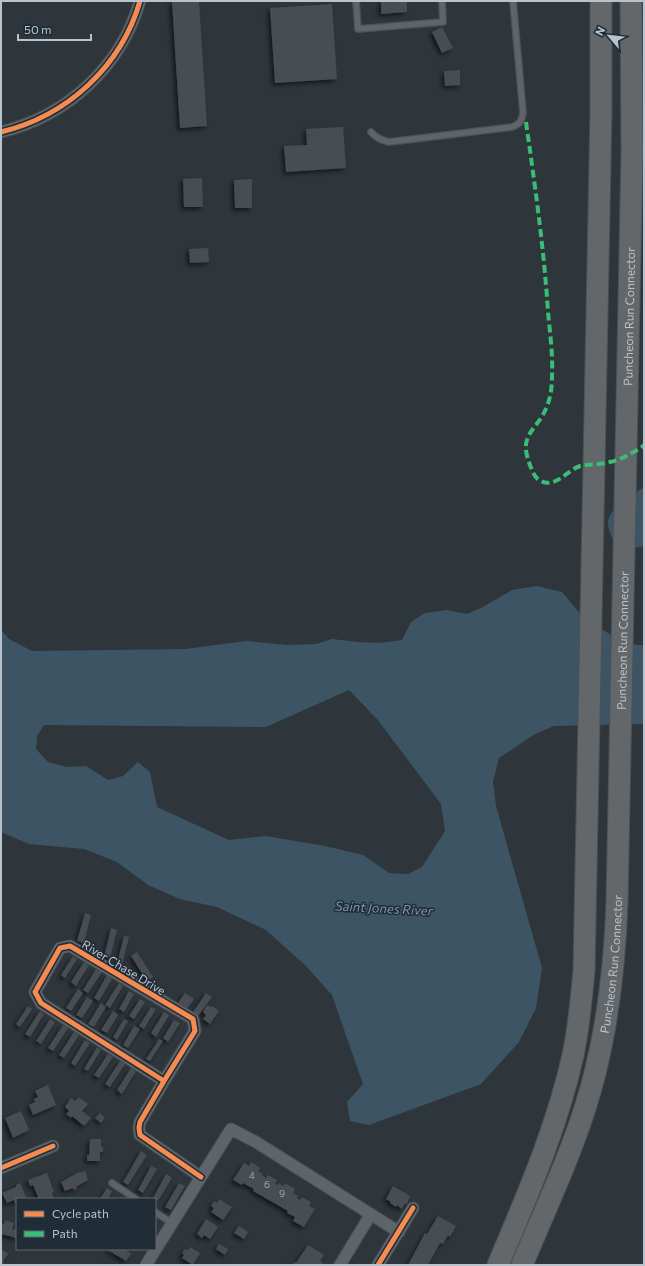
<svg xmlns="http://www.w3.org/2000/svg" width="645" height="1266" font-family="Commissioner,sans-serif">
<style>
.water{fill:#3d5465;fill-rule:evenodd}
.building{fill:#474e52;filter:url(#shadow)}
.lines{fill:none;stroke-linecap:round;stroke-linejoin:round}
.service-casing{stroke:#4c5256;stroke-width:8}
.minor-casing{stroke:#4c5256;stroke-width:13}
.motorway-casing{stroke:#4a5257;stroke-width:23}
.service{stroke:#5e6469;stroke-width:5.5}
.minor{stroke:#5e6469;stroke-width:11}
.motorway{stroke:#636769;stroke-width:21}
.quiet{stroke:#3abd76;stroke-width:4;stroke-dasharray:8 4;stroke-linecap:butt}
.cycleway-casing{stroke:#202d37;stroke-width:8}
.cycleway{stroke:#f68b52;stroke-width:5}
.labels{text-anchor:middle;dominant-baseline:central;stroke-width:3;stroke-linejoin:round;paint-order:stroke}
.number-label{font-size:10px;fill:#9ca6ad}
.street-label{font-size:12px;fill:#b9c3cb;stroke:#202d37}
.water-label{font-size:13px;font-style:italic;fill:#7b97ac;stroke:#202d37}
</style>
<defs>
<filter id="shadow"><feDropShadow dx="-2.5" dy="2.5" stdDeviation="2" flood-color="#0009"/></filter>
</defs>
<rect width="100%" height="100%" fill="#2e363b"/>
<path class="water" d="M644,487V546L623,550L616,547C613,540 609,532 608,525C606,509 633,494 644,487Z
M537,586L562,592L582,616L617,639L637,645H644V724L554,726L535,734L499,758L493,782L496,806L542,968L536,1008L519,1042L481,1084L369,1125L350,1121L347,1102L363,1084L332,995L306,966L266,930L217,907L180,899L148,885L117,862L84,849L29,844L1,832V630L9,639L32,651L185,649L246,641L288,645L316,644L332,639L358,642L379,643L402,640L411,622L425,613L447,610L467,614L481,608L512,590ZM349,690L377,719L441,804L445,831L422,867L408,874L389,873L363,855L325,846L266,836L229,840L157,807L150,772L138,762L123,776L108,780L86,766L67,767L48,762L36,749L37,736L44,725L266,727Z"/>
<path class="building" d="M199,1L207,126L180,128L172,2Z
M381,1H407V12L381,14Z
M332,4L337,79L275,83L270,8Z
M442,27L453,48L442,53L432,32Z
M460,70V85L445,86L444,71Z
M343,127L346,168L286,172L284,146L307,145L306,129Z
M202,178L203,207H184L183,179Z
M252,179V208H235L234,180Z
M208,248L209,262L190,263L189,249Z
M85,913L91,915L84,943L77,941Z
M111,928L117,930L110,958L104,957Z
M124,936L129,937L122,965L117,964Z
M137,952L153,977L147,981L131,956Z
M73,956L77,959L65,978L61,975Z
M84,962L89,965L76,986L71,982Z
M96,969L102,972L88,993L83,990Z
M107,975L112,979L99,1001L94,998Z
M119,983L123,986L110,1008L105,1005Z
M78,989L83,993L71,1011L66,1008Z
M129,991L134,994L124,1012L119,1009Z
M185,993L194,999L187,1009L178,1003Z
M206,993L212,997L198,1016L193,1012Z
M87,997L93,1001L82,1018L76,1015Z
M140,999L145,1002L134,1019L129,1016Z
M101,1003L106,1007L94,1027L88,1024Z
M207,1005L211,1007L212,1006L219,1011L210,1024L203,1019L206,1015L203,1012Z
M28,1006L32,1009L20,1027L16,1024Z
M151,1007L156,1009L144,1029L139,1026Z
M40,1011L44,1014L30,1037L25,1034Z
M113,1011L118,1015L107,1033L101,1030Z
M164,1012L169,1015L156,1037L151,1033Z
M50,1019L55,1022L41,1044L36,1041Z
M124,1019L128,1021L117,1040L113,1037Z
M174,1020L180,1023L168,1042L163,1038Z
M63,1025L68,1028L53,1051L48,1048Z
M134,1026L140,1029L128,1048L123,1045Z
M74,1032L79,1035L64,1058L59,1055Z
M159,1039L163,1041L150,1061L146,1059Z
M85,1040L90,1043L75,1066L71,1063Z
M97,1047L101,1050L88,1071L84,1069Z
M108,1054L113,1057L99,1078L94,1075Z
M120,1061L125,1064L110,1087L105,1084Z
M131,1068L136,1071L122,1094L117,1090Z
M48,1085L56,1105L33,1115L29,1105L35,1102L34,1099L38,1097L35,1091Z
M79,1097L88,1104L82,1111L91,1118L84,1126L72,1116L71,1118L66,1114L69,1111L65,1107L71,1098L75,1101Z
M21,1111L29,1130L13,1138L5,1118Z
M100,1113L105,1118L101,1123L95,1118Z
M90,1139H101V1147H103V1152H100V1161H87V1155H89Z
M141,1151L147,1155L128,1185L123,1182Z
M251,1162L260,1168L258,1171L263,1174L262,1175L266,1178L268,1175L277,1180L275,1183L278,1185L279,1183L283,1186L285,1183L295,1189L293,1193L298,1196L297,1198L300,1200L302,1197L311,1202L309,1206L315,1209L304,1227L293,1221L295,1217L287,1213L288,1211L253,1191L254,1189L243,1183L242,1185L233,1180L244,1163L249,1166Z
M151,1166L157,1169L143,1193L138,1190Z
M85,1171L88,1180L76,1187L77,1189L74,1190L73,1188L65,1191L61,1182L79,1172L80,1173Z
M47,1173L54,1192L52,1193L54,1199H43V1198L39,1199L33,1185L30,1186L28,1180Z
M166,1174L172,1178L158,1201L153,1198Z
M20,1183L27,1199H17V1202L15,1203L14,1200L7,1203L2,1193L16,1187V1185Z
M179,1183L185,1186L171,1210L165,1207Z
M393,1186L410,1196L407,1204L405,1203L402,1209L397,1205L396,1207L390,1203L391,1202L386,1199Z
M107,1188L112,1191L108,1199H100Z
M219,1199L232,1207L223,1220L211,1212L214,1208L211,1206L214,1201L217,1203Z
M438,1216L456,1226L450,1237L448,1235L443,1244L440,1243L428,1265H408L425,1233L427,1234Z
M206,1219L218,1227L210,1239L204,1235L202,1238L197,1234Z
M5,1220L14,1223L12,1229L17,1230V1238L1,1234V1223L4,1224Z
M239,1226L248,1232L244,1239L234,1233Z
M219,1244L228,1249L225,1255L216,1249Z
M308,1245L324,1255L320,1261L323,1263L321,1265H292L294,1262L296,1263Z
M190,1247L200,1253L193,1265L182,1258L184,1255L182,1253L185,1249L188,1250Z
M1,1249L8,1254L3,1261L4,1262L3,1265H1Z
M106,1249H124L131,1254L126,1261Z"/>
<g class="lines">
<g class="service-casing">
<path id="service" d="M356,1L358,29L443,22L442,1
M371,132C376,138 381,140 389,142L512,127C520,124 522,121 523,112L513,1
M112,1183L136,1199
M155,1212L172,1223"/>
</g>
<g class="minor-casing">
<path id="minor" d="M1,132C67,116 121,67 140,1
M164,1081L195,1031L193,1019L70,946L60,948L35,992L41,1003L164,1081L140,1122L139,1128L140,1135L201,1177
M1,1168L53,1146
M146,1265L231,1129L256,1142L399,1232
M340,1265L371,1214
M378,1265L413,1208"/>
</g>
<g class="motorway-casing">
<g id="motorway">
<path d="M498,1265C527,1196 557,1128 573,1055C579,1028 581,999 584,971L601,111V1"/>
<path id="s1" d="M522,1265C548,1202 579,1139 595,1073C609,1017 615,960 617,902L632,152L631,1"/>
</g>
</g>
<use href="#service" class="service"/>
<use href="#minor" class="minor"/>
<use href="#motorway" class="motorway"/>
<path class="quiet" d="M526,122C535,186 544,249 548,312C550,333 553,355 552,376C552,386 551,396 547,406C538,431 517,433 530,465C532,470 534,477 539,480C555,490 567,470 580,466C590,464 601,465 610,462C621,460 631,453 641,448L644,445"/>
<g class="cycleway-casing">
<path id="cycleway" d="M1,132C67,116 121,67 140,1
M164,1081L195,1031L193,1019L70,946L60,948L35,992L41,1003L164,1081L140,1122L139,1128L140,1135L201,1177
M1,1168L53,1146
M378,1265L413,1208"/>
</g>
<use href="#cycleway" class="cycleway"/>
</g>
<g class="labels">
<g class="number-label">
<text x="252" y="1175">4</text>
<text x="267" y="1184">6</text>
<text x="282" y="1193">9</text>
</g>
<g class="street-label">
<text stroke="none"><textPath href="#s1" startOffset="964">Puncheon Run Connector</textPath></text>
<text stroke="none"><textPath href="#s1" startOffset="640">Puncheon Run Connector</textPath></text>
<text stroke="none"><textPath href="#s1" startOffset="316">Puncheon Run Connector</textPath></text>
<text transform="translate(124 967) rotate(31)">River Chase Drive</text>
</g>
<g class="water-label">
<text transform="translate(384 908) rotate(3)">Saint Jones River</text>
</g>
</g>
<rect width="645" height="1266" fill="none" stroke="#b9c3cb" stroke-width="4"/>
<rect x="16" y="1198" width="140" height="52" fill="#202d37" stroke="#5d6972"/>
<rect x="24" y="1211" width="20" height="6" fill="#f68b52" stroke="#5d6972"/>
<text x="52" y="1218" font-size="12" fill="#b9c3cb">Cycle path</text>
<rect x="24" y="1231" width="20" height="6" fill="#3abd76" stroke="#5d6972"/>
<text x="52" y="1238" font-size="12" fill="#b9c3cb">Path</text>
<g transform="translate(609 36) rotate(298)" stroke="#202d37" stroke-width="3" paint-order="stroke">
<path d="M0-3L7 15L0 10L-7 15Z" fill="#b9c3cb"/>
<text y="-6" font-size="11" font-weight="bold" text-anchor="middle" fill="#b9c3cb">N</text>
</g>
<path d="M18 34v6h73v-6" fill="none" stroke="#b9c3cb" stroke-width="2"/>
<text x="24" y="34" font-size="12" fill="#b9c3cb" stroke="#202d37" stroke-width="3" paint-order="stroke">50 m</text>
</svg>
